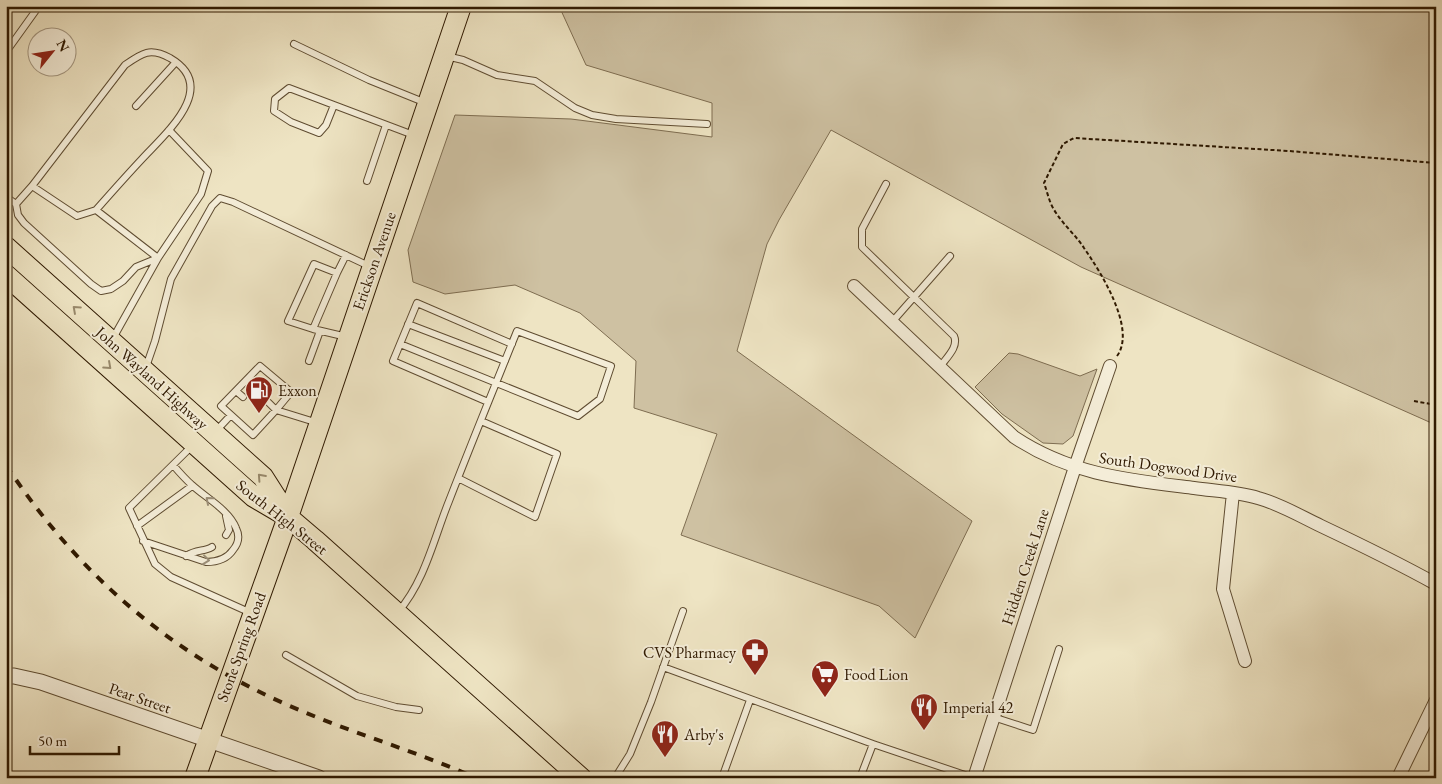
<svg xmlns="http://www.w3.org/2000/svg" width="1442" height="784" font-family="'EB Garamond',serif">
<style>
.green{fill:#cec1a2;stroke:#7e6d51}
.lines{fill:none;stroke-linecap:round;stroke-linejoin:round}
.service-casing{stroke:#5f4c31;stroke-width:8}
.minor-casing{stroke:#5f4c31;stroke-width:14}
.tertiary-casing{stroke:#5f4c31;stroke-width:17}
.primary-casing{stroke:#2f1900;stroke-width:22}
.path{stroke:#2f1900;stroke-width:2;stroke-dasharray:4 2.5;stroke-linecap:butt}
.service{stroke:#f4edd8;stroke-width:6}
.minor{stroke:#f4edd8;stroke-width:12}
.tertiary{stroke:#f4edd8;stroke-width:15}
.primary{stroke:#eee4c3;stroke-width:20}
.rail{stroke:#2f1900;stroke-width:4;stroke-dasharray:9 9;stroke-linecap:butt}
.oneway{stroke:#98896b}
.oneway2{stroke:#9b8e77}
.labels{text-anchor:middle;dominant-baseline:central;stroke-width:4;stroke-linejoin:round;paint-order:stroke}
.street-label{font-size:16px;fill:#2f1900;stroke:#f4edd8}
.poi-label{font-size:16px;fill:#2f1900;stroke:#f4edd8;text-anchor:start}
</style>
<rect width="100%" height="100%" fill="#eee4c3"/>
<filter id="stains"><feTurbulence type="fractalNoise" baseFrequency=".004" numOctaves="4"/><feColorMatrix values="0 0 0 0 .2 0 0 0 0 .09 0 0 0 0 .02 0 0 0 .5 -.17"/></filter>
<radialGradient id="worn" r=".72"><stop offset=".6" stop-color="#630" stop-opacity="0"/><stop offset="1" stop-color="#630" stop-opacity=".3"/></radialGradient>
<path class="green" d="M559,6H1436V425L1081,267L831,130L779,220L767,244L737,351L972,521L915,638L879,606L681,535L717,434L634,408L636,361L580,313L515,285L445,294L413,282L408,250L455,115L571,119L712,137V103L586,65Z
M1009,353L1018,354L1080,376L1097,369L1073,436L1063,444L1043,443L1002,414L975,387Z"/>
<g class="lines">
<g class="service-casing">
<path id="service" d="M294,44L369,80L426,103
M6,52L39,6
M446,56L463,60L497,75L535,81L575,108L592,115L616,119L707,124
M334,105L326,125L319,133L291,122L274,111L275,99L289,88C331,104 373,120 416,136
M136,106L176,62
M367,181L386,125
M886,184L862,229V247L954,336C959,347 946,358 940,367
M32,186L125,65C142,53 150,47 170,58C220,87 166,133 142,159C127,175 111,193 96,210
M6,197L16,204L32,186L77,216L96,210L158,258L112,340
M16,204L18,215L24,223L91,284L101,291L111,289L123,281L136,267L158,258L201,194L208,171L169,130
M346,255L337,273L314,264L288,321L313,329L347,337
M892,322L950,256
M408,324L505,361
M313,329L337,273
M309,361L320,331
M146,367L155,341L171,279L212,206L220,198L233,202L371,267
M246,381L253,387
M236,391L243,397
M488,402L393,361L417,303L512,344
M231,415L221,406L260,366L291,392L276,410L269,403
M216,431L231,415L253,435L276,410L318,423
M192,446L129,508L155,564L171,577L251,613
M458,478L535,517L557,454L481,421
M137,526L192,486
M226,535L229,530L226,516
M143,541L206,562C216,562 227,559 233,550C238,544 240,536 236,528C229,510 206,498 192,485C185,479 179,472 173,465
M186,556C197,549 204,552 212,547
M398,612C425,581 434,538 449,501C471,444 494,388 517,331L611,366L600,399L578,416L400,344
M286,655L357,696L396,707L419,710
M663,667L873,744L974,778
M993,717L1033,730L1059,649
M615,778L630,754L651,702L683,611
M722,778L750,700
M860,778L873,744"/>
</g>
<g class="minor-casing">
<path id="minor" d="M854,286L1014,437C1071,475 1129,480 1194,488C1215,491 1238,492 1258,498C1280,504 1300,516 1321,526C1359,544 1398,563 1436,584
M1233,493L1223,589L1245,661
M974,778L1075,467L1110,366
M1398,778L1436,700"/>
</g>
<g class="tertiary-casing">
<path id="tertiary" d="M6,676H14L41,682L319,778"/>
</g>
<g class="primary-casing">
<path id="primary" d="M6,247L263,477L286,513
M6,275L254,497L288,517L315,540L581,778
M195,778L288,517L461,6"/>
</g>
<path class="path" d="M1117,356C1137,329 1100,271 1084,248C1075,234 1062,224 1053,208C1049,201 1047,191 1044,183L1063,144L1074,138L1289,151L1436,163
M1414,401L1436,405"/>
<use href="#service" class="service"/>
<use href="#minor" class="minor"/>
<use href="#tertiary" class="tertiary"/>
<use href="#primary" class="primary"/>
<path class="rail" d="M6,465C78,574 170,654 290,706C351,733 416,751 476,778"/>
</g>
<defs><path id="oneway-chevron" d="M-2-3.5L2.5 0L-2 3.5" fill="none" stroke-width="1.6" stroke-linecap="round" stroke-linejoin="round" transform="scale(1.25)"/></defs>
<g class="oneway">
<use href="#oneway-chevron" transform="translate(76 309) rotate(-138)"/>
<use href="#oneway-chevron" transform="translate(108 366) rotate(42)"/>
<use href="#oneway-chevron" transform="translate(261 477) rotate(-132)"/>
</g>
<g class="oneway2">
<use href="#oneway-chevron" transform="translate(209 500) rotate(-139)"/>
<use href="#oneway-chevron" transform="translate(206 560) rotate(7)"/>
</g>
<defs>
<g id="fuel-pin" transform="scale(1.4375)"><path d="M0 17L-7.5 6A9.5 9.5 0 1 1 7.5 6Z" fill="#8f2418" stroke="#f4edd8"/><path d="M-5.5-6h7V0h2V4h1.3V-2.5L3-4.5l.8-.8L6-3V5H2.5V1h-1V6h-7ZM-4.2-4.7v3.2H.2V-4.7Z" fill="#fff"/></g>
<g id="pharmacy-pin" transform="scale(1.4375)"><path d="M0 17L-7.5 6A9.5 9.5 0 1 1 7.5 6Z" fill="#8f2418" stroke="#f4edd8"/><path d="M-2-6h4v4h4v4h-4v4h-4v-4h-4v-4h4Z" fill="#fff"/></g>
<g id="supermarket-pin" transform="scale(1.4375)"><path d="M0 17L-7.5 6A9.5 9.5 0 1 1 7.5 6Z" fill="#8f2418" stroke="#f4edd8"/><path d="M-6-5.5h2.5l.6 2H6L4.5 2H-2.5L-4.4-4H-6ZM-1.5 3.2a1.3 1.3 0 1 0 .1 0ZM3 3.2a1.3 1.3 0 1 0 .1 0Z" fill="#fff"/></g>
<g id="restaurant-pin" transform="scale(1.4375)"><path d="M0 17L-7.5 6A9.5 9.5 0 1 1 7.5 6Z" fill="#8f2418" stroke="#f4edd8"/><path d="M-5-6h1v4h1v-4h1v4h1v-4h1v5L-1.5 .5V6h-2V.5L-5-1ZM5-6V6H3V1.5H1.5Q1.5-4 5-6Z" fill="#fff"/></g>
</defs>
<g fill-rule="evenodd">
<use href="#fuel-pin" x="259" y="390"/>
<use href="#pharmacy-pin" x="755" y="652"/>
<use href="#supermarket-pin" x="825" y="674"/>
<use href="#restaurant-pin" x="924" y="707"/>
<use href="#restaurant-pin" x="665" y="734"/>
</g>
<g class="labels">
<g class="street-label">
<text transform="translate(374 261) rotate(-71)">Erickson Avenue</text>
<text transform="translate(152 378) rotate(42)">John Wayland Highway</text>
<text transform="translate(1168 467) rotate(8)">South Dogwood Drive</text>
<text transform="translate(282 517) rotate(38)">South High Street</text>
<text transform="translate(1025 567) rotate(-72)">Hidden Creek Lane</text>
<text transform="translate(241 647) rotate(-70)">Stone Spring Road</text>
<text transform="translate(140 698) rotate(19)">Pear Street</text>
</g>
<g class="poi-label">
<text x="278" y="390">Exxon</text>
<text x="736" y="652" text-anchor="end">CVS Pharmacy</text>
<text x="844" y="674">Food Lion</text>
<text x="943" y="707">Imperial 42</text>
<text x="684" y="734">Arby's</text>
</g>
</g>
<rect width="1442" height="784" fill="none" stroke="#eee4c3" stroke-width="25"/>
<rect x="8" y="8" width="1427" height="769" fill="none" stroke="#2f1900" stroke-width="2.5"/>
<rect x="12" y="12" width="1417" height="759" fill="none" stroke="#2f1900"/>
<g transform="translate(52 52) rotate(60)"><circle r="24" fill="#f4edd8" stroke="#a59882"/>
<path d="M0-4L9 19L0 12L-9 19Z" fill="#8f2418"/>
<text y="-8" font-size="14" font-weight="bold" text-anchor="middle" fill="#2f1900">N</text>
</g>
<path d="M30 746v8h89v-8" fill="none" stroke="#2f1900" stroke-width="2.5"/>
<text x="38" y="746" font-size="15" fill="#2f1900" stroke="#f4edd8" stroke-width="4" paint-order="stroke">50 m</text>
<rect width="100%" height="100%" filter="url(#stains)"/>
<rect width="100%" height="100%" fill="url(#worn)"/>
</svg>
